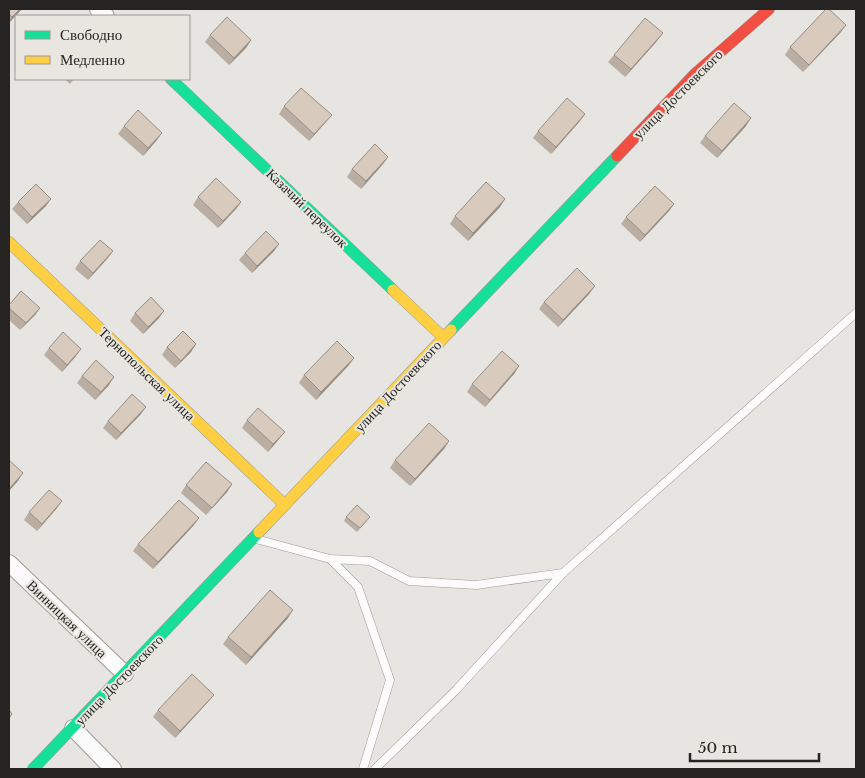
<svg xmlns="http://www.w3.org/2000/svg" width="865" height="778" font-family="'Libre Baskerville',serif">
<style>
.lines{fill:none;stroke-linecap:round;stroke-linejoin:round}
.lane-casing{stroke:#9d9b99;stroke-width:9}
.street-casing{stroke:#9d9b99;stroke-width:18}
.fast-casing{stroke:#9d9b99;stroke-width:12}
.slow-casing{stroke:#9d9b99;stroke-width:12}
.jam-casing{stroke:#9d9b99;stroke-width:12}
.lane{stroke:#fbfbfb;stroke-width:8}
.street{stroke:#fbfbfb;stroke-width:16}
.fast{stroke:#16e098;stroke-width:11}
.slow{stroke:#ffcf43;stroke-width:11}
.jam{stroke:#f24e42;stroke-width:11}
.wall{fill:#baaea3}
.shaded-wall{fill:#978d84}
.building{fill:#d8cabd;stroke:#978d84}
.labels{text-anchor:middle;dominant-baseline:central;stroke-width:4;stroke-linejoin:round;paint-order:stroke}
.street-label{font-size:14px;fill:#252422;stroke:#e9e6e0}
</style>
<rect width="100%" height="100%" fill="#e7e5e2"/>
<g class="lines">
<g class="lane-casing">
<path id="lane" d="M256,539L330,559L358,587L390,680L363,769
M330,559L370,561L409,581L476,585L563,573
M375,769L456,690L563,573L856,313"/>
</g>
<g class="street-casing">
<path id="street" d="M98,9L106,16
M9,563L125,674
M73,728L113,769"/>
</g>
<g class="fast-casing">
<path id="fast" d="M171,79L393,290
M451,330L617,156
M33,769L259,532"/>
</g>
<g class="slow-casing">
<path id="slow" d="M9,242L285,505
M393,290L443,337
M259,532L451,330"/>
</g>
<g class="jam-casing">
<path id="jam" d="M617,156L695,74L769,9"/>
</g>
<use href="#lane" class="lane"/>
<use href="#street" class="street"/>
<use href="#fast" class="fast"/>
<use href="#slow" class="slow"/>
<use href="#jam" class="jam"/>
</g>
<path class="wall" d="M9,9H22L9,23Z
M841,32L803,72L785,55L790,47Z
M210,35L251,40L246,48L229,65L205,42Z
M657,41L625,77L608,62L614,55Z
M64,79H74L70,84Z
M284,106L326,122L309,141L279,114Z
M585,114L580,121L551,154L533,138L538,131Z
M124,126L157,140L143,156L118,134Z
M746,126L717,158L700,143L705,136Z
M388,157L383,164L361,189L347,177L352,169Z
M198,197L241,202L236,209L218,228L193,205Z
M18,202L46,206L27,224L12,209Z
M674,204L669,211L640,242L621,224L626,217Z
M500,207L468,241L450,224L455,216Z
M279,244L274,251L252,273L239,260L245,253Z
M113,251L107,259L88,280L75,269L80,261Z
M590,293L558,327L539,309L544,302Z
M9,305L40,308L35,315L20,330L9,320Z
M135,313L159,318L143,334L130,321Z
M196,344L191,352L175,368L162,355L167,347Z
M49,348L76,356L62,372L44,355Z
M349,365L316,400L299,383L304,375Z
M519,366L514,374L485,407L467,392L472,384Z
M82,376L109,385L95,400L77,383Z
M141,414L116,440L103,428L108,421Z
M247,420L285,432L279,439L268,452L242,428Z
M449,441L444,449L410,486L390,468L395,460Z
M232,484L227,492L206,515L181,493L186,485Z
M57,508L37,531L24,520L29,512Z
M346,517L367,521L357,532L344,521Z
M194,525L153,569L133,551L138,544Z
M288,618L246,665L223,644L228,637Z
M208,702L175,738L153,717L158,710Z"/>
<path class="shaded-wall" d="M20,9H22L9,23L12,17Z
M846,25L841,32L803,72L809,65Z
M663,33L657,41L625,77L631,69Z
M251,40L246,48L229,65L234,58Z
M585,114L580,121L551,154L556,147Z
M332,115L326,122L309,141L314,134Z
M751,118L746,126L717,158L722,151Z
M162,133L157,140L143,156L148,148Z
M388,157L383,164L361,189L366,181Z
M51,199L46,206L27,224L32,217Z
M505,199L500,207L468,241L473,233Z
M241,202L236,209L218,228L223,221Z
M674,204L669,211L640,242L645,235Z
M279,244L274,251L252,273L257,266Z
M113,251L107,259L88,280L93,273Z
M595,286L590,293L558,327L563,320Z
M40,308L35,315L20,330L26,323Z
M164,311L159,318L143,334L148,327Z
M196,344L191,352L175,368L181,361Z
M81,349L76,356L62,372L67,365Z
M354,358L349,365L316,400L321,392Z
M519,366L514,374L485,407L490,400Z
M114,377L109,385L95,400L101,392Z
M146,407L141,414L116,440L121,433Z
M285,432L279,439L268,452L273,444Z
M449,441L444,449L410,486L415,479Z
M23,473L18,481L9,491V489Z
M232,484L227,492L206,515L212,508Z
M62,501L57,508L37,531L42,524Z
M199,518L194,525L153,569L158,562Z
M293,610L288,618L246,665L251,657Z
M214,695L208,702L175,738L180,731Z"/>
<path class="building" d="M9,9H20L12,17L9,14Z
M826,9H829L846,25L809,65L790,47Z
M227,17L251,40L234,58L210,35Z
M645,18L663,33L631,69L614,55Z
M301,88L332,115L314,134L284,106Z
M567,98L585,114L556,147L538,131Z
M734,103L751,118L722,151L705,136Z
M138,110L162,133L148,148L124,126Z
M375,144L388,157L366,181L352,169Z
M216,178L241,202L223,221L198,197Z
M486,182L505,199L473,233L455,216Z
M36,184L51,199L32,217L18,202Z
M655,186L674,204L645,235L626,217Z
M266,231L279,244L257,266L245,253Z
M100,240L113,251L93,273L80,261Z
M577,268L595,286L563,320L544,302Z
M21,291L40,308L26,323L9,308V305Z
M151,297L164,311L148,327L135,313Z
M183,331L196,344L181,361L167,347Z
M63,332L81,349L67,365L49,348Z
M337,341L354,358L321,392L304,375Z
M502,351L519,366L490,400L472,384Z
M96,360L114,377L101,392L82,376Z
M132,394L146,407L121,433L108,421Z
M258,408L285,432L273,444L247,420Z
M429,423L449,441L415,479L395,460Z
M9,460L23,473L9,489Z
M206,462L232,484L212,508L186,485Z
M49,490L62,501L42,524L29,512Z
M179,500L199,518L158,562L138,544Z
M357,505L370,517L360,528L346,517Z
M270,590L293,610L251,657L228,637Z
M192,674L214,695L180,731L158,710Z
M9,710L12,714L9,718Z"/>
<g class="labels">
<g class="street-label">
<text transform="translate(678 94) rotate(-45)">улица Достоевского</text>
<text transform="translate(307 208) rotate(44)">Казачий переулок</text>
<text transform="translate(147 374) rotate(44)">Тернопольская улица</text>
<text transform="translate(398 386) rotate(-47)">улица Достоевского</text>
<text transform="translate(67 619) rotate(44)">Винницкая улица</text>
<text transform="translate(119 680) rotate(-46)">улица Достоевского</text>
</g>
</g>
<rect width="865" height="778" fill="none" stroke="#252422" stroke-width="20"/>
<rect x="15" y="15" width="175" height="65" fill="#e9e6e0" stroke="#9b9894"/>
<rect x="25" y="31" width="25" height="8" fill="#16e098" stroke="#9b9894"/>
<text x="60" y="40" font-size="15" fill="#252422">Свободно</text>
<rect x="25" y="56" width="25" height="8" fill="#ffcf43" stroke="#9b9894"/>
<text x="60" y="65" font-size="15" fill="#252422">Медленно</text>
<path d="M690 753v8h129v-8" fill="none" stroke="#252422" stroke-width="2.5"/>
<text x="698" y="753" font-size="15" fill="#252422" stroke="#e9e6e0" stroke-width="4" paint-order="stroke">50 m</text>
</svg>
